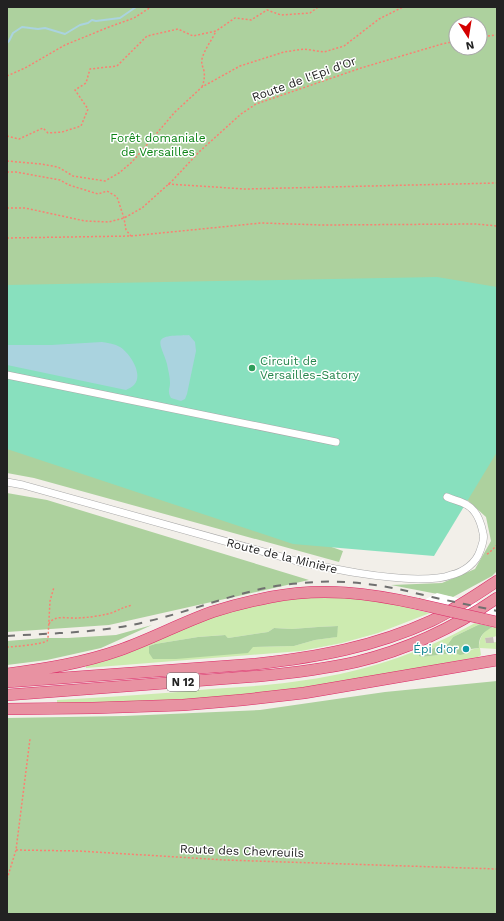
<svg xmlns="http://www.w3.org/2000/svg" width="504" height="921" font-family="'Work Sans',sans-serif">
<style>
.grass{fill:#cdebb0;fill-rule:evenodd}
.forest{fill:#add19e;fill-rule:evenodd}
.pitch{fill:#88e0be}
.water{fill:#aad3df}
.pier{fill:#fff}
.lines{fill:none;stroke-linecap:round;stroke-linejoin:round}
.stream{stroke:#aad3df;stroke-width:2}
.building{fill:#c7bfb8}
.minor-casing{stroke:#a9a9a9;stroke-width:8}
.highway-casing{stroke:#dc2a67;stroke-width:12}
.path{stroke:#fa8072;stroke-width:1.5;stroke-dasharray:2 2;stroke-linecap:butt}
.minor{stroke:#fff;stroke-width:7}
.highway{stroke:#e892a2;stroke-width:11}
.rail{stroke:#707070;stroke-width:2;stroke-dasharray:8 8;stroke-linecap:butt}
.highway-bridge-casing{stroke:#dc2a67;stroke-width:12;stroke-linecap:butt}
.highway-bridge{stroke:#e892a2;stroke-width:11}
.leisure-dot{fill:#2e9e5b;stroke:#fff;stroke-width:1.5}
.culture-dot{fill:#0f9aa8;stroke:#fff;stroke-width:1.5}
.labels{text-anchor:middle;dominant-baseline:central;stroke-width:3;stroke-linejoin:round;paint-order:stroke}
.shield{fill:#fff;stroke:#646464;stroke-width:1}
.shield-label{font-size:11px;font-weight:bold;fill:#222}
.street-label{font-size:12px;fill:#222;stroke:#fff}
.park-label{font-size:12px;fill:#0c8416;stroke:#fff}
.leisure-label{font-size:12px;fill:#27864d;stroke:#fff;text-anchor:start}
.culture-label{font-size:12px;fill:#0d838f;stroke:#fff;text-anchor:end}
</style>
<rect width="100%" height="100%" fill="#f2efe9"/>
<path class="grass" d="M336,596L399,604L409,608L430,613L378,633L342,643L301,651L86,668V666L101,662L124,655L214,616L245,607L287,598ZM338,626L336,637L315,640L294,646L253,647L149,646L155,644L198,637L224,635L228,638L268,632L274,628L292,629L318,627Z
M475,623L480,624L453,637L448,644L420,652L422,657L455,653L479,648C479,637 485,627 497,627V636L493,637L485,638L486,643L497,642V649L480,648L481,655L478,657L315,687L230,696L197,699L57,704V700C108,697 159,694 211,689C238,687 265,686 292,682C357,674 418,655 475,623Z"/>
<path class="forest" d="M7,7H497V317L7,318ZM456,24H480V48H456Z
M7,436L161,487L343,551L339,562L34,478L7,473Z
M497,436V571L492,576L453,597L391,585L442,583L475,569L491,541L486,517L463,496Z
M7,493L47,500L309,580L109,625L7,632Z
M480,624L493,627C484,631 478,637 479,648L471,649L469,653L460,655L455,653L422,657L419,656V654L420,652L448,644L453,637Z
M152,625L101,648L47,660L7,665V641L44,638H68L116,635Z
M338,626L337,637L315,640L294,646L253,647L248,653L176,659H153L149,653V646L155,644L198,637L225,635L228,638L268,632L274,628L292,629L318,627Z
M497,681V914H7V718L124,716L260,710L385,692Z"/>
<path class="pitch" d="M437,277L497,287V452L434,556L293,544L7,449V285Z"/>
<path class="water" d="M189,335L195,342L196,351L187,394L185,399L181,401L171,398C167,391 170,389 170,383C170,376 168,370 167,364C166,358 158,344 161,340C165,334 183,336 189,335Z
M102,342C108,343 115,344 120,347C130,353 144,375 134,385C132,387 128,389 126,390L7,365V345H51Z"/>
<path class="pier" d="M437,593L497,608V624L493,627L409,608Z"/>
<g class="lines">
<path class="stream" d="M7,43L9,41L13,33L22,27L38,29L45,28L65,34L80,25L88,23L92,20L96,21L120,18L136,7"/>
</g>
<path class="building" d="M493,637L494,643H486L485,638Z"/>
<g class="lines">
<g class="minor-casing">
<path id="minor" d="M7,375L336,442
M7,482L23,485L300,562C339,570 378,578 418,579C428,579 441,579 451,575C464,572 476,563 480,551C482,545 485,539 483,533C481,523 476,510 467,505C461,501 453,500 447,497"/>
</g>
<g class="highway-casing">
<path id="highway" d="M7,674C45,669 83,663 120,650C151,639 181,623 212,612C231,606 251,601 271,597C322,587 369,593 418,604
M7,682L256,664C318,657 374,647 431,621C454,610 476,595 497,581
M7,695L260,676C292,673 324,669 356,662C406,650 455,627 497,598
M7,709L93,708L183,705L242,700L304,693L497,660"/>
</g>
<path class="path" d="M480,37L497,35
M7,76L25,68L65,45L109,27L134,18L151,7
M202,87C204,81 205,77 204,71C203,67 201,64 202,59C204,50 212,40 216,31
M7,136L19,139L43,128L48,133L62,132L81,126L88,109L75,90L86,83L90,69L117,66L147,36L178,29L193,36L216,31L235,18L251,20L267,10L281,15L310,13L318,7
M7,161L41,164L58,167L73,176L105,181L119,173L132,162L175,112L202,87L240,66L284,52L304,49L324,52L344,46L379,19L403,7
M7,172H16L60,180L69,185L98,194L107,191L117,197L124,218L126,230L131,236
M168,184L245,189L497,183
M7,208H25L85,221L109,222L124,218L142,208L172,181L199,152L241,114L256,104L361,68L442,44L456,41
M7,238L131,236L261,223L322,225L476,224L497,226
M487,554L489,553L497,545
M49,624C54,614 69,619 77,618C86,618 107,615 114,612C120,609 125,607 132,605
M7,647C13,647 43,644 47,641C47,641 48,639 48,638L50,601L54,587
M16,850L79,851L225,860L497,869
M7,879L16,850L30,739"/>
<use href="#minor" class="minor"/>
<use href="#highway" class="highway"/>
<path class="rail" d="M7,636C53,633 100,633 145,622C198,610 248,586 303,583C324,581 346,581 367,584C389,586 410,592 432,597C454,602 475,606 497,611"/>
<g class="highway-bridge-casing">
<path id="highway-bridge" d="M418,604L497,622"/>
</g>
<use href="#highway-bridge" class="highway-bridge"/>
</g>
<circle class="leisure-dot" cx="252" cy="368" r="4"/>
<circle class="culture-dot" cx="466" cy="649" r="4"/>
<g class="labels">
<rect class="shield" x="167" y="673" width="32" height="18" rx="3"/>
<g class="shield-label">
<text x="183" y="682">N 12</text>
</g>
<g class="street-label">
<text transform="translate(304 79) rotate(-20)">Route de l'Epi d'Or</text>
<text transform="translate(282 556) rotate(14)">Route de la Minière</text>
<text transform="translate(242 851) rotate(2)">Route des Chevreuils</text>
</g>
<g class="park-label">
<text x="158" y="138">Forêt domaniale<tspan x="158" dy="14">de Versailles</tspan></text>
</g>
<g class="leisure-label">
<text x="260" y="361">Circuit de<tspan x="260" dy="14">Versailles-Satory</tspan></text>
</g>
<g class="culture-label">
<text x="458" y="649">Épi d'or</text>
</g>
</g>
<rect width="504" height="921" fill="none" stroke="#222222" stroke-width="16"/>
<g transform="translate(468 36) rotate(168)"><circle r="19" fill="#ffffff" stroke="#a7a7a7"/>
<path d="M0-3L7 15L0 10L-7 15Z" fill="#d40000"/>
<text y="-6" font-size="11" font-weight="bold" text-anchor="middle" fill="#222222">N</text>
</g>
</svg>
